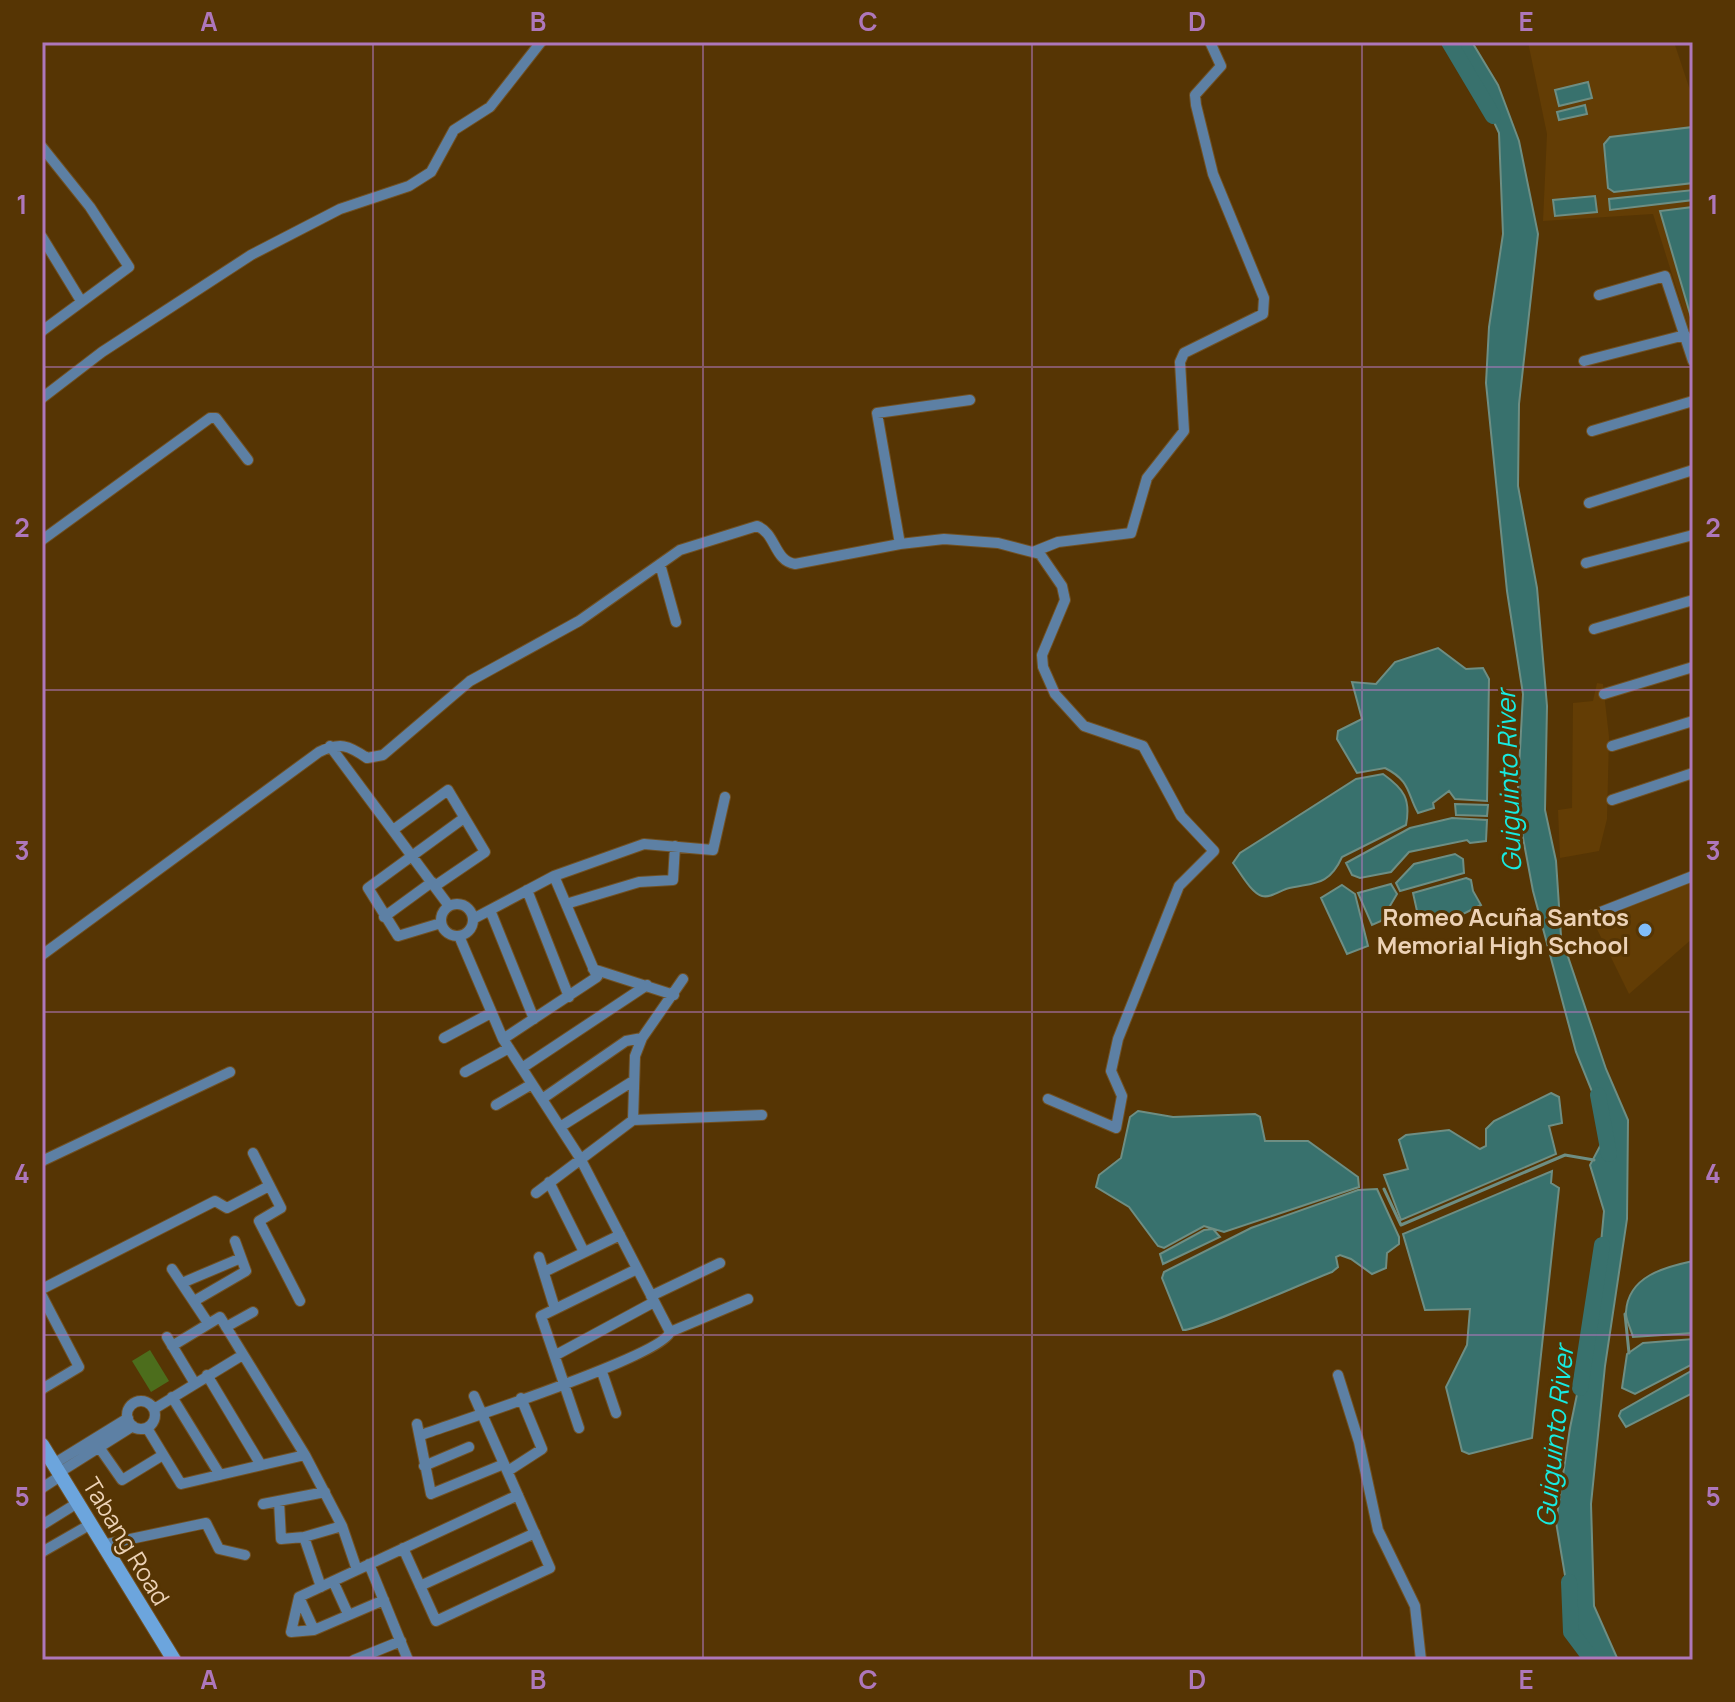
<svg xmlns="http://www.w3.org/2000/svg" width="1735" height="1702" font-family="Manrope,sans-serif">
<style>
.built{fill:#633d05}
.green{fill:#4c6d1c}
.water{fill:#38716d;stroke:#6e8e83;stroke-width:2}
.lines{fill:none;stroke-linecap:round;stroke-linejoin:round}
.stream{stroke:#6e8e83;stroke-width:3}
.river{stroke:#38716d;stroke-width:16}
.minor-casing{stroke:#715124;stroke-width:12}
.secondary-casing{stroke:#715124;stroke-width:16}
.minor{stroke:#5d80a4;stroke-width:10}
.secondary{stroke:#6ca5dd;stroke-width:14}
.grid{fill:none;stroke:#ae77bb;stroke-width:2;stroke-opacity:0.55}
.poi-dot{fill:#80bdfa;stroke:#563504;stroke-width:3}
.labels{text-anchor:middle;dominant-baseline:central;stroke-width:6;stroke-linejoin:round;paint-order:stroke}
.poi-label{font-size:24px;font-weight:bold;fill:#ecd2b6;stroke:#563504;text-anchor:end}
.street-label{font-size:24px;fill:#ecd2b6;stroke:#563504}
.water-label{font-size:26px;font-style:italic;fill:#17ebe1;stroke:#563504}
.neatline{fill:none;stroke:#ae77bb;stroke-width:3}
.grid-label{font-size:26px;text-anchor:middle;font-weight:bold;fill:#ae77bb}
</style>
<rect width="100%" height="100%" fill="#563504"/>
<path class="built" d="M1528,42H1674L1693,99V341L1653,214L1543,221L1547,134Z
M1597,683L1603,684L1609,737L1607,819L1599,851L1560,858L1558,810L1572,808L1573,703L1593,701Z
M1693,882V938L1629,994L1593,921Z"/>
<path class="green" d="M150,1350L169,1381L151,1392L132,1361Z"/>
<path class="water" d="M1457,42H1472L1498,85L1519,141L1538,234L1519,404L1518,486L1537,588L1547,706L1545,810L1556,861L1561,936L1606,1069L1628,1120L1627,1219L1605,1366L1591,1504L1594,1606L1618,1660H1584L1574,1629L1556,1522L1570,1428L1595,1308L1604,1211L1590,1165L1608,1131L1576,1052L1533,891L1517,806L1523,694L1507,591L1486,383L1489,327L1503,234L1499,133Z
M1588,82L1592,98L1559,106L1555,90Z
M1585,105L1587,114L1559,120L1557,112Z
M1693,127V183L1614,192L1608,188L1604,144L1610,137Z
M1693,190V200L1610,210L1609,199Z
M1595,196L1597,212L1555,216L1553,200Z
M1693,207V324L1660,211Z
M1438,648L1466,669L1483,668L1489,679L1487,801L1455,799L1449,791L1433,803L1434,808L1418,813C1407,794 1411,781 1385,768L1357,773L1337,739L1338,731L1362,719L1352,682L1376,684L1395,662Z
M1383,774C1404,789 1411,799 1406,825L1342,857C1328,888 1312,882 1286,889C1278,892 1270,898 1262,896C1251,893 1240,872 1233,863L1240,853L1356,779Z
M1455,804L1488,805L1487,816L1456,815Z
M1452,818L1487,820L1486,841L1470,843L1467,840L1409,852L1391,872L1360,878L1352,875L1346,863L1410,828Z
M1455,854L1463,859L1464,873L1400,891L1396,883L1414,864Z
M1466,878L1471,880L1473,891L1481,905L1459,916L1419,920L1413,893Z
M1391,884L1397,894L1381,921L1372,925L1358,893Z
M1342,885L1355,894L1368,946L1347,954L1321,898Z
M1551,1093L1559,1097L1562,1123L1549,1126L1556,1154L1401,1220L1384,1175L1408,1169L1399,1140L1406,1135L1449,1130L1480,1149L1486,1146V1129L1494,1121Z
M1138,1111L1173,1117L1255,1114L1260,1117L1265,1141H1308L1358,1177L1359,1187L1224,1232L1204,1226L1164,1248L1158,1246L1129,1207L1096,1187L1099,1175L1121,1158L1130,1117Z
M1552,1171L1551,1183L1559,1188L1532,1438L1469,1454L1462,1451L1446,1387L1467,1345L1470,1309L1425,1310L1403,1234Z
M1377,1189L1399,1237V1244L1387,1253L1386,1268L1372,1274L1351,1259L1340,1255L1336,1257L1338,1267L1332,1272C1310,1280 1194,1332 1183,1330L1162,1278L1164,1272L1251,1228L1358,1190Z
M1213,1229L1220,1237L1163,1264L1160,1254L1204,1230Z
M1693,1261V1333L1633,1337C1631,1329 1625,1318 1626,1312C1628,1276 1665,1267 1693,1261Z
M1693,1339V1364L1635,1394L1622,1388L1627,1354L1643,1343Z
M1693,1370V1393L1626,1427L1619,1416L1621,1411Z"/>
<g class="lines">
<path class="stream" d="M1384,1189L1401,1225L1565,1155L1594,1160
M1625,1314L1629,1353"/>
<path class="river" d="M1449,42L1493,116
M1598,1095L1609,1154
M1580,1388L1602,1245
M1569,1582L1571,1632L1592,1660"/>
<g class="minor-casing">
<path id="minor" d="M42,147L90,207L129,267L42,331
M42,237L81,301
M1599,295L1665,276L1693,361
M1584,361L1685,335
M42,398L102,352L251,255L340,209L409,186L431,172L454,130L490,107L541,42
M1592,431L1693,401
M1589,503L1693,470
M42,540L210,418H216L248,460
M900,544L877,413L970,400
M1033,552L1058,542L1131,533L1147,478L1184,431L1180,362L1184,353L1263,314L1264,298L1213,174L1196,105L1195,95L1221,66L1210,42
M1586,563L1693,535
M660,564L676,622
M1594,629L1693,600
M1604,694L1693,667
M330,746L449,906
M1612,746L1693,721
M1612,800L1693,773
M393,830L448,790L485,852L435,886
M527,890L569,997
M566,904L639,882L673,880L675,846
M441 920a16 16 0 1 1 32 0a16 16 0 1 1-32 0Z
M490,910L534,1019
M384,917L432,882
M1588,917L1693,876
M473,919L554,876L644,844L713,850L725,797
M441,923L398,936L368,888L464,818
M459,936L503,1039L580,1158L670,1332
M42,955L319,752C340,742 348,745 367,758L383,755L470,681L579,621L680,550L757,526C776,533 774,561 795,564L900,544L944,539L998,543L1040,554L1062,586L1065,600L1042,655L1043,667L1055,694L1084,726L1143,746L1181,816L1214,851L1179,886L1118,1039L1111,1071L1122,1096L1116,1128L1048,1099
M593,969L674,995
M444,1038L491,1013
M503,1039L597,977L554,876
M522,1068L647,985
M465,1072L509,1048
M542,1099L626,1041L642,1038
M496,1105L532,1084
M633,1120L635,1056L642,1038L683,979
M560,1127L633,1081
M253,1153L281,1208L259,1221L300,1301
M42,1161L230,1072
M549,1182L584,1252
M536,1193L633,1120L762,1115
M539,1257L555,1309
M172,1269L208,1323
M544,1272L620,1235
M182,1283L241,1258
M42,1289L215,1201L227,1208L269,1186
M42,1296L79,1367L42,1389
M651,1296L720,1263
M196,1300L246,1271L235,1241
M226,1327L253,1312
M167,1337L194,1382
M172,1346L220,1317L305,1455
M556,1355L654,1302
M602,1372L616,1413
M207,1375L261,1465
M1338,1375L1359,1442L1378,1530L1415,1606L1421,1660
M172,1397L220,1475
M127 1415a14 14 0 1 1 28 0a14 14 0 1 1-28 0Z
M154,1409L241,1356
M417,1424L431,1494L504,1464
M147,1428L181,1484L305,1455L342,1526L357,1570
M579,1428L541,1316L637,1269
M421,1435C457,1422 662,1356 670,1332L748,1299
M94,1440L122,1480L163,1455
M55,1463L128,1418
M424,1466L469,1447
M508,1471L542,1449L521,1398
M60,1472L133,1426
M42,1488L62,1475
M279,1501L281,1539L304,1537L342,1526
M263,1504L325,1492
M42,1525L79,1502
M304,1537L321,1587
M102,1545L206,1523L219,1549L245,1555
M403,1548L436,1621L550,1568L474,1396
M42,1552L91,1524
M369,1564L408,1660
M333,1581L348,1614
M420,1586L535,1533
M299,1597L518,1495
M299,1597L291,1632L314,1630L384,1600
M299,1597L314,1630
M354,1660L401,1641"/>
</g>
<g class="secondary-casing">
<path id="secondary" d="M42,1445L174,1660"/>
</g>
<use href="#minor" class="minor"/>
<use href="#secondary" class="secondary"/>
</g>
<path class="grid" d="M373,42V1660M703,42V1660M1032,42V1660M1362,42V1660M42,367H1693M42,690H1693M42,1012H1693M42,1335H1693"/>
<circle class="poi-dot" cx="1645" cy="930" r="8"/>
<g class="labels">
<g class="poi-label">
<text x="1629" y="916">Romeo Acuña Santos<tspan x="1629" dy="28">Memorial High School</tspan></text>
</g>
<g class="street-label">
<text transform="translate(127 1541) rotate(59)">Tabang Road</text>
</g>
<g class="water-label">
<text transform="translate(1508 781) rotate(-92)">Guiguinto River</text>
<text transform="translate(1554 1436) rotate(-84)">Guiguinto River</text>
</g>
</g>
<rect width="1735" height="1702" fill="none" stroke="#563504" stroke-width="88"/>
<rect x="44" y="44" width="1647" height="1614" class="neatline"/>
<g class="grid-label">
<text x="209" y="31">A</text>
<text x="538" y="31">B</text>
<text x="868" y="31">C</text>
<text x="1197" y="31">D</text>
<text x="1526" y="31">E</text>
<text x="22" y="214">1</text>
<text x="1713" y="214">1</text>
<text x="22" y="537">2</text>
<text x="1713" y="537">2</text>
<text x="22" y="860">3</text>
<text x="1713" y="860">3</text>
<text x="22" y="1183">4</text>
<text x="1713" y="1183">4</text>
<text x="22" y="1506">5</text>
<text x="1713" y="1506">5</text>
<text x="209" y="1689">A</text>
<text x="538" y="1689">B</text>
<text x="868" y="1689">C</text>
<text x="1197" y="1689">D</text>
<text x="1526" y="1689">E</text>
</g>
</svg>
